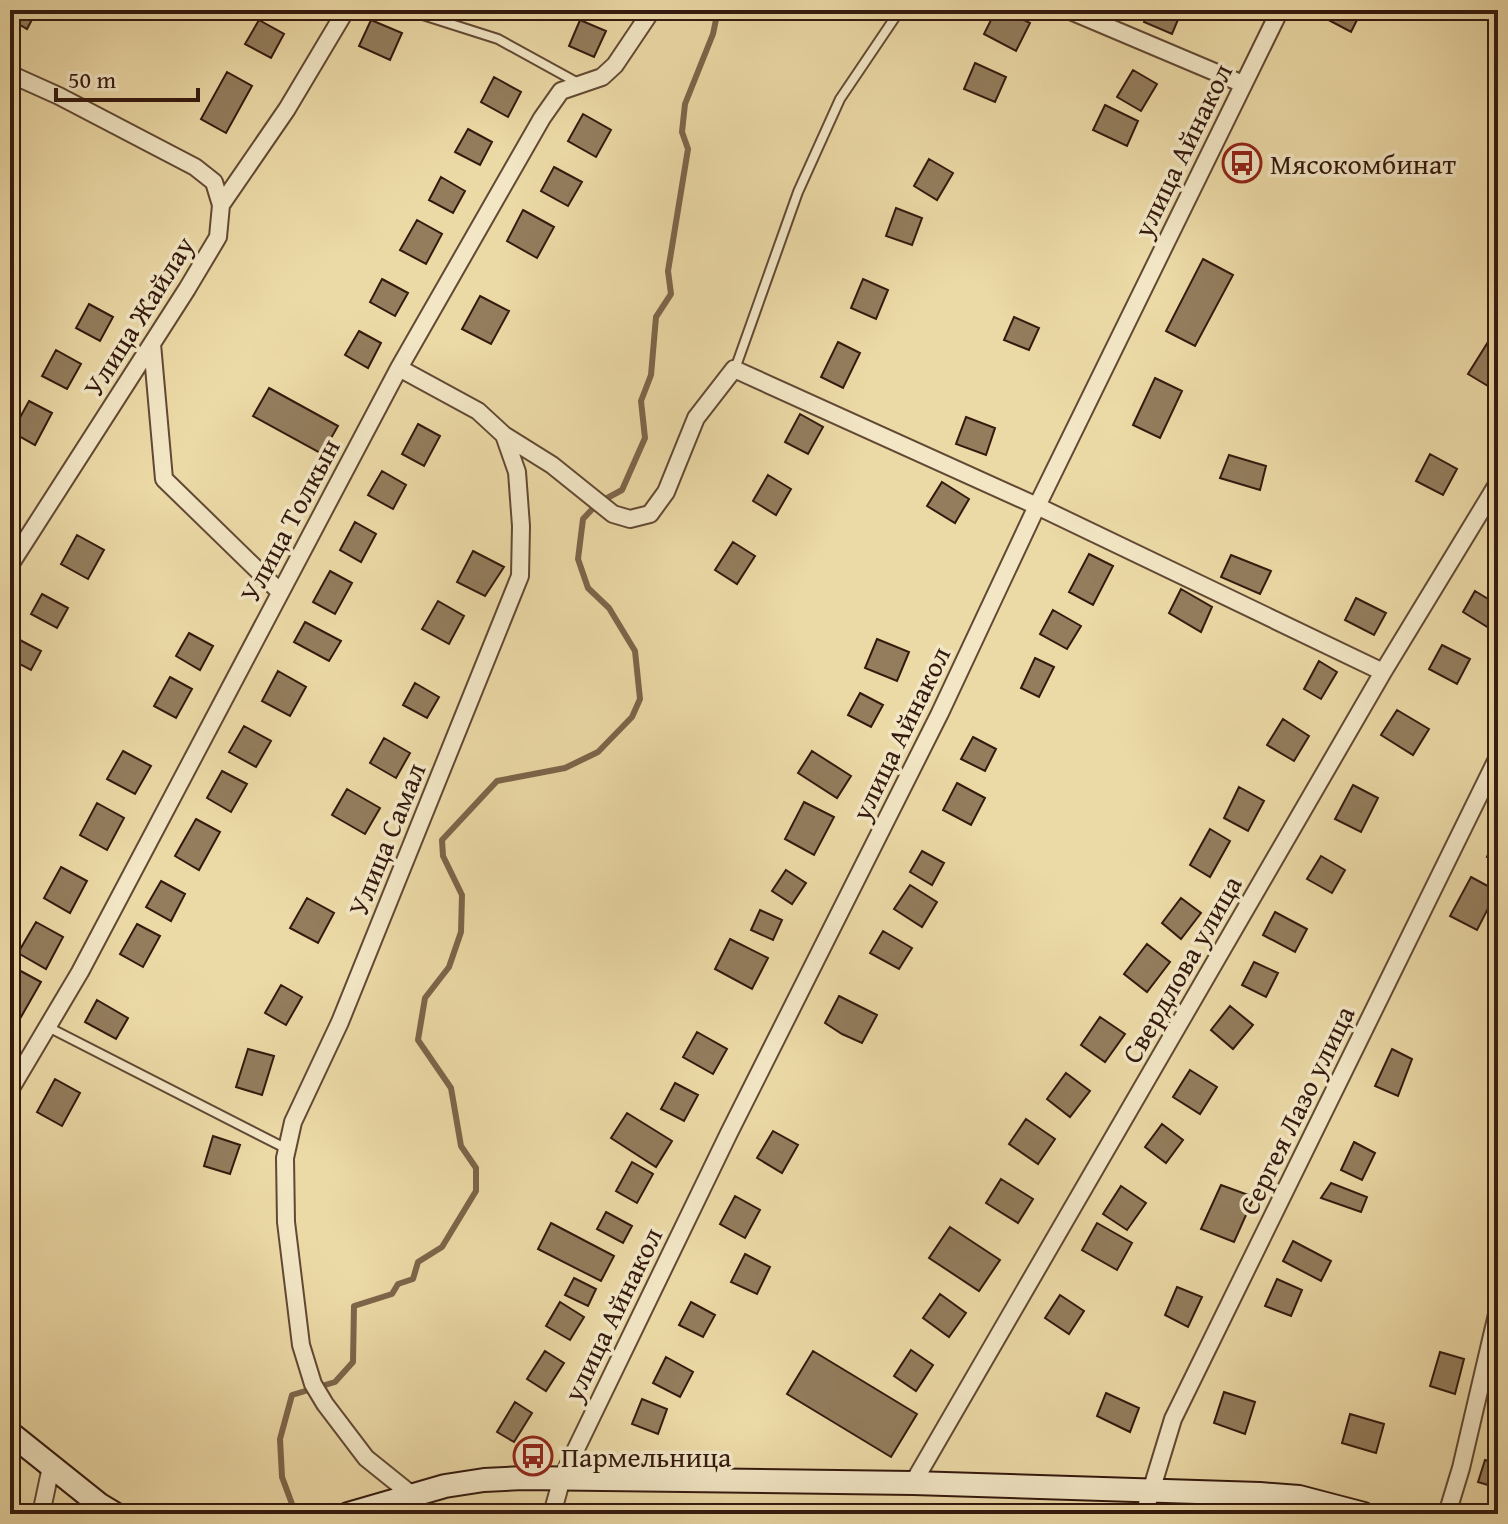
<svg xmlns="http://www.w3.org/2000/svg" width="1508" height="1524" font-family="'Gentium Book Plus',serif">
<style>
.lines{fill:none;stroke-linecap:round;stroke-linejoin:round}
.stream{stroke:#7d654a;stroke-width:6}
.building{fill:#937d5d;stroke:#34190e;stroke-width:2}
.lane-casing{stroke:#624934;stroke-width:12}
.street-casing{stroke:#624934;stroke-width:20}
.secondary-casing{stroke:#34190e;stroke-width:26}
.lane{stroke:#f2e6c5;stroke-width:8}
.street{stroke:#f2e6c5;stroke-width:16}
.secondary{stroke:#f2e6c5;stroke-width:22}
.labels{text-anchor:middle;dominant-baseline:central;stroke-width:7;stroke-linejoin:round;paint-order:stroke}
.street-label{font-size:28px;fill:#34190e;stroke:#f2e6c5}
.poi-label{font-size:28px;fill:#34190e;stroke:#f2e6c5;text-anchor:start}
</style>
<rect width="100%" height="100%" fill="#ebd9a6"/>
<filter id="stains"><feTurbulence type="fractalNoise" baseFrequency=".0025" numOctaves="4"/><feColorMatrix values="0 0 0 0 .2 0 0 0 0 .09 0 0 0 0 .02 0 0 0 .5 -.17"/></filter>
<radialGradient id="worn" r=".72"><stop offset=".6" stop-color="#630" stop-opacity="0"/><stop offset="1" stop-color="#630" stop-opacity=".3"/></radialGradient>
<g class="lines">
<path class="stream" d="M292,1504L282,1477L280,1439L292,1395L335,1382L353,1362L354,1306L392,1294L398,1284L413,1279L418,1262L442,1247L476,1191V1168L461,1146L451,1088L418,1040L425,998L449,967L461,932L462,895L443,856L442,840L497,781L565,768L598,752L632,717L640,699L635,651L609,608L588,588L578,559L583,519L598,503L622,490L645,438L641,401L651,375L656,317L671,294L668,271L688,149L682,132L685,104L713,34L718,10"/>
</g>
<path class="building" d="M10,10H37L27,29L10,19Z
M996,10H1004L1030,23L1016,51L984,34Z
M1149,10H1182L1172,34L1144,22Z
M1324,10H1362L1351,32L1321,16Z
M259,20L284,34L271,58L245,44Z
M371,20L402,33L390,60L359,46Z
M580,20L606,31L594,57L569,46Z
M975,63L1006,77L995,102L964,89Z
M1133,70L1157,84L1141,111L1117,97Z
M227,72L252,86L226,133L201,119Z
M494,77L521,92L508,117L481,102Z
M1105,105L1138,121L1127,146L1093,130Z
M583,114L611,130L596,157L568,141Z
M468,129L492,142L480,165L455,152Z
M929,159L953,173L937,200L914,186Z
M554,167L582,182L568,206L541,191Z
M441,177L465,191L453,213L429,200Z
M896,208L922,218L912,245L886,236Z
M523,210L554,227L537,258L507,241Z
M417,220L442,234L426,264L400,250Z
M1203,259L1233,275L1195,346L1166,331Z
M382,279L408,293L395,316L370,302Z
M863,279L888,290L876,319L851,308Z
M480,296L509,311L491,344L462,329Z
M89,304L113,317L100,341L76,328Z
M1014,317L1039,328L1029,350L1004,340Z
M1498,326V392L1468,374Z
M359,331L381,343L368,368L345,355Z
M838,342L860,353L843,388L821,377Z
M56,350L81,364L67,389L42,376Z
M1155,378L1182,391L1160,438L1133,425Z
M269,388L338,426L322,454L253,416Z
M29,401L52,413L35,445L12,432Z
M800,414L823,427L808,454L785,442Z
M966,417L995,428L986,455L956,444Z
M418,424L440,436L424,466L402,454Z
M1430,454L1457,469L1443,495L1416,481Z
M1229,455L1266,466L1260,490L1220,478Z
M382,471L406,485L393,509L368,495Z
M768,475L791,489L776,515L753,501Z
M942,482L969,499L955,523L927,506Z
M355,522L376,534L361,562L340,550Z
M77,535L104,550L88,579L61,564Z
M733,542L755,556L737,584L715,570Z
M473,551L504,567L485,596L457,582Z
M1089,554L1113,566L1093,605L1069,592Z
M1231,555L1271,571L1260,594L1221,577Z
M330,571L352,583L335,614L313,602Z
M1181,589L1212,607L1201,632L1169,613Z
M1475,591L1498,605V624L1494,631L1463,612Z
M42,594L68,608L57,628L31,614Z
M1356,598L1386,613L1374,635L1345,620Z
M438,601L464,616L449,644L422,629Z
M1053,610L1081,626L1067,649L1040,634Z
M305,622L341,641L329,661L294,642Z
M189,633L213,646L200,670L176,656Z
M16,638L41,651L31,670L10,659V649Z
M877,639L909,652L897,681L865,668Z
M1442,645L1470,659L1457,684L1429,669Z
M1035,658L1054,667L1039,697L1021,688Z
M1319,661L1337,672L1321,699L1304,689Z
M278,671L306,687L290,716L262,701Z
M170,677L192,689L176,718L154,706Z
M415,683L439,697L427,718L403,705Z
M860,693L883,705L871,727L848,715Z
M1397,710L1429,729L1413,755L1381,735Z
M1283,719L1309,736L1294,761L1267,745Z
M244,726L271,741L256,767L229,752Z
M973,737L996,749L985,771L961,759Z
M384,738L410,753L396,778L370,763Z
M123,751L151,766L135,794L107,779Z
M812,751L851,776L837,798L798,773Z
M222,771L247,784L231,812L207,798Z
M957,783L985,798L971,825L943,810Z
M1353,785L1378,798L1361,832L1335,819Z
M1239,787L1264,801L1248,831L1224,818Z
M347,789L380,808L365,834L332,815Z
M804,802L834,817L814,855L785,839Z
M97,803L124,818L107,850L80,835Z
M196,819L220,832L199,870L175,856Z
M1210,829L1230,841L1210,877L1190,865Z
M1498,831V862L1487,857Z
M922,851L944,863L932,885L910,872Z
M1321,856L1345,870L1332,893L1307,879Z
M61,867L87,881L70,913L44,898Z
M786,870L806,883L792,904L772,891Z
M1471,877L1497,891L1477,930L1450,916Z
M161,881L185,894L171,921L146,907Z
M910,885L937,902L922,927L894,909Z
M307,898L334,913L318,943L290,928Z
M1181,898L1201,913L1181,939L1162,923Z
M760,910L782,920L773,940L751,930Z
M1275,912L1307,929L1295,952L1263,935Z
M36,922L63,937L46,969L18,953Z
M137,924L160,936L143,967L120,954Z
M883,931L912,948L899,969L870,953Z
M730,939L768,958L752,989L715,969Z
M1147,944L1170,962L1147,992L1124,974Z
M1254,962L1278,973L1266,997L1242,985Z
M17,969L41,982L21,1017L10,1010V982Z
M281,985L302,997L286,1025L265,1013Z
M839,996L877,1015L862,1043L842,1034L825,1023Z
M97,1000L128,1018L116,1039L85,1022Z
M1230,1006L1253,1025L1233,1049L1211,1030Z
M1100,1017L1125,1034L1105,1062L1081,1045Z
M697,1032L727,1049L713,1074L683,1057Z
M248,1049L274,1056L262,1095L236,1087Z
M1392,1049L1412,1059L1398,1096L1375,1086Z
M1190,1070L1217,1087L1200,1114L1173,1097Z
M1066,1073L1090,1091L1070,1117L1047,1099Z
M55,1079L80,1093L62,1126L37,1112Z
M675,1083L698,1095L684,1121L661,1109Z
M627,1113L672,1141L656,1167L611,1138Z
M1026,1119L1055,1139L1038,1164L1009,1144Z
M1162,1124L1183,1140L1166,1163L1145,1147Z
M773,1131L798,1145L782,1173L757,1158Z
M213,1136L240,1145L230,1174L204,1166Z
M1354,1142L1375,1153L1362,1180L1341,1170Z
M632,1162L653,1174L637,1203L616,1191Z
M1001,1179L1033,1199L1018,1223L986,1203Z
M1331,1183L1367,1197L1361,1212L1321,1198Z
M1221,1185L1254,1197L1234,1242L1201,1229Z
M1121,1186L1146,1203L1127,1230L1103,1214Z
M735,1196L760,1210L745,1238L720,1224Z
M606,1212L632,1226L623,1243L597,1229Z
M551,1223L614,1256L601,1281L538,1249Z
M1097,1223L1132,1243L1117,1270L1082,1250Z
M950,1227L1000,1260L979,1291L929,1258Z
M1293,1241L1331,1261L1321,1281L1283,1261Z
M745,1254L770,1267L757,1294L731,1282Z
M574,1278L596,1289L588,1306L565,1295Z
M1277,1279L1302,1290L1291,1316L1265,1306Z
M1177,1287L1202,1297L1188,1327L1165,1315Z
M940,1294L966,1313L949,1337L923,1318Z
M1060,1295L1084,1311L1069,1334L1045,1318Z
M560,1302L584,1317L570,1340L546,1326Z
M691,1302L715,1315L703,1337L679,1325Z
M911,1350L933,1365L916,1391L894,1376Z
M545,1351L564,1363L546,1391L527,1379Z
M813,1351L917,1414L891,1457L787,1394Z
M1440,1352L1464,1359L1455,1394L1430,1386Z
M666,1357L693,1372L680,1397L653,1383Z
M1224,1392L1255,1402L1245,1434L1214,1423Z
M1106,1393L1139,1408L1130,1432L1097,1416Z
M642,1399L667,1409L658,1434L632,1424Z
M515,1402L532,1413L514,1442L497,1432Z
M1350,1414L1384,1424L1376,1453L1342,1443Z
M1485,1460L1498,1464V1488L1478,1482Z"/>
<g class="lines">
<g class="lane-casing">
<path id="lane" d="M407,10L498,39L578,83
M735,369L798,192L840,99L900,10
M48,1027L287,1149"/>
</g>
<g class="street-casing">
<path id="street" d="M1068,10L1243,84
M10,74L59,96L195,167L214,182L221,205
M152,344L164,479L280,592
M399,368L478,411L504,435L517,472L521,526L520,576L340,1022L293,1122L285,1158L286,1222L301,1345L313,1384L325,1404L366,1458L412,1495
M504,435L552,465L613,514L630,519L650,514L666,492L696,418L734,369L1037,506L1383,672
M10,565L187,289L218,237L221,205L287,109L346,10
M10,1090L80,972L399,368L542,118L561,91L602,77L615,65L652,10
M913,1483L1383,672L1498,483
M41,1514L51,1467
M552,1514L562,1478L729,1133L940,713L1037,506L1280,10
M1144,1514L1173,1419L1498,757
M1447,1514L1461,1468L1498,1310"/>
</g>
<g class="secondary-casing">
<path id="secondary" d="M10,1433L100,1505L115,1514
M348,1514L445,1486L484,1480L523,1478L913,1483L1260,1494L1299,1497L1364,1514"/>
</g>
<use href="#lane" class="lane"/>
<use href="#street" class="street"/>
<use href="#secondary" class="secondary"/>
</g>
<defs>
<g id="bus-ring" transform="scale(2)"><circle r="9.5" fill="#f2e6c5" stroke="#8f2418" stroke-width="1.5"/><path d="M-5-6H5V4H4V6H2V4H-2V6H-4V4H-5ZM-3.5-4V0h7V-4ZM-3.5 1.2v1.5H-2V1.2ZM2 1.2v1.5H3.5V1.2Z" fill="#8f2418"/></g>
</defs>
<g fill-rule="evenodd">
<use href="#bus-ring" x="1242" y="163"/>
<use href="#bus-ring" x="533" y="1456"/>
</g>
<g class="labels">
<g class="street-label">
<text transform="translate(1182 150) rotate(-64)">улица Айнакол</text>
<text transform="translate(138 316) rotate(-58)">Улица Жайлау</text>
<text transform="translate(289 520) rotate(-62)">Улица Толкын</text>
<text transform="translate(900 733) rotate(-64)">улица Айнакол</text>
<text transform="translate(386 839) rotate(-68)">Улица Самал</text>
<text transform="translate(1181 969) rotate(-60)">Свердлова улица</text>
<text transform="translate(1296 1110) rotate(-64)">Сергея Лазо улица</text>
<text transform="translate(612 1314) rotate(-64)">улица Айнакол</text>
</g>
<g class="poi-label">
<text x="1270" y="163">Мясокомбинат</text>
<text x="561" y="1456">Пармельница</text>
</g>
</g>
<rect width="1508" height="1524" fill="none" stroke="#ebd9a6" stroke-width="40"/>
<rect x="12" y="12" width="1484" height="1500" fill="none" stroke="#34190e" stroke-width="4"/>
<rect x="20" y="20" width="1468" height="1484" fill="none" stroke="#34190e" stroke-width="2"/>
<path d="M56 88v12h142v-12" fill="none" stroke="#34190e" stroke-width="4"/>
<text x="68" y="88" font-size="24" fill="#34190e" stroke="#f2e6c5" stroke-width="6" paint-order="stroke">50 m</text>
<rect width="100%" height="100%" filter="url(#stains)"/>
<rect width="100%" height="100%" fill="url(#worn)"/>
</svg>
